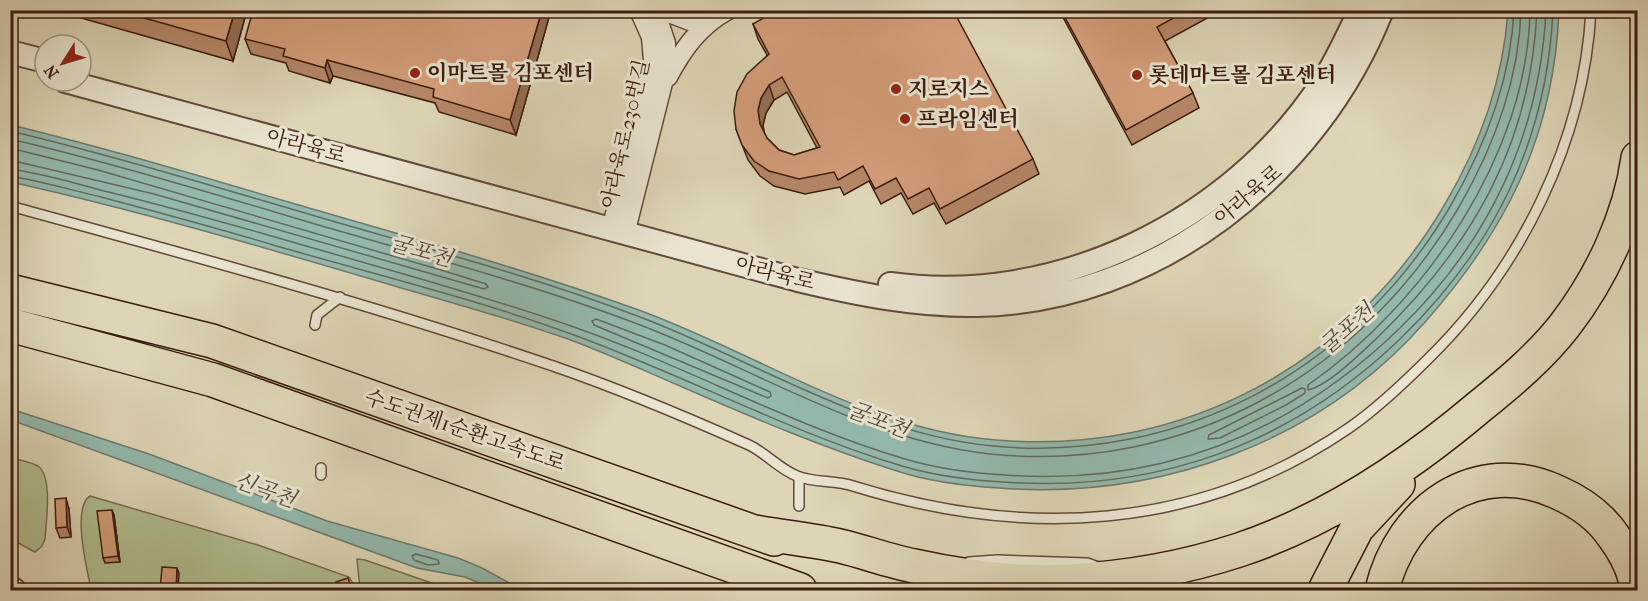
<svg xmlns="http://www.w3.org/2000/svg" width="1648" height="601" font-family="'IM FELL French Canon','Noto Serif KR',serif">
<style>
.green{fill:#b0bd8f;stroke:#756c50;stroke-width:1.5}
.water{fill:#93b9ad;stroke:#6f7a6e;stroke-width:1.5}
.lines{fill:none;stroke-linecap:round;stroke-linejoin:round}
.shore{stroke:#666a5e;stroke-width:1.5}
.service-casing{stroke:#634a3a;stroke-width:12}
.minor-casing{stroke:#634a3a;stroke-width:21}
.tertiary-casing{stroke:#634a3a;stroke-width:26}
.motorway-casing{stroke:#3a1c10;stroke-width:36}
.service{stroke:#e9e4d0;stroke-width:9}
.minor{stroke:#e9e4d0;stroke-width:18}
.tertiary{stroke:#e9e4d0;stroke-width:22}
.motorway{stroke:#ddd5b6;stroke-width:33}
.wall{fill:#b58768;stroke:#3a1c10;stroke-width:1.5;fill-rule:evenodd}
.shaded-wall{fill:#946e55;stroke:#3a1c10;stroke-width:1.5}
.building{fill:#d39d79;stroke:#3a1c10;stroke-width:1.5;fill-rule:evenodd}
.poi-dot{fill:#8f2418;stroke:#e9e4d0;stroke-width:2}
.labels{text-anchor:middle;dominant-baseline:central;stroke-width:6;stroke-linejoin:round;paint-order:stroke}
.poi-label{font-size:21px;font-weight:bold;fill:#3a1c10;stroke:#e9e4d0;text-anchor:start}
.street-label{font-size:21px;fill:#3a1c10;stroke:#e9e4d0}
.water-label{font-size:22px;font-style:italic;fill:#554b3f;stroke:#e9e4d0}
</style>
<rect width="100%" height="100%" fill="#ddd5b6"/>
<filter id="stains"><feTurbulence type="fractalNoise" baseFrequency=".00333" numOctaves="4"/><feColorMatrix values="0 0 0 0 .2 0 0 0 0 .09 0 0 0 0 .02 0 0 0 .5 -.17"/></filter>
<radialGradient id="worn" r=".72"><stop offset=".6" stop-color="#630" stop-opacity="0"/><stop offset="1" stop-color="#630" stop-opacity=".3"/></radialGradient>
<path class="green" d="M10,458C19,460 30,462 38,466C53,476 46,523 45,539L42,546L35,552L11,539Z
M90,496L258,545L349,577L357,590H91C88,572 71,508 90,496Z
M357,559L365,560L452,590H360Z"/>
<path class="water" d="M1508,11H1559C1554,135 1507,229 1426,321C1319,443 1159,500 999,488C965,486 930,482 897,471C824,448 751,417 680,386C643,370 606,353 568,339C503,316 437,299 371,279C252,244 132,209 11,182V125C106,148 200,176 295,204C409,237 524,269 636,309C756,352 866,430 996,440C1183,456 1351,365 1445,204C1480,145 1503,80 1508,11Z
M11,409L149,454L327,521L458,558L482,568L522,590H496L465,577L417,568L11,420Z"/>
<g class="lines">
<path class="shore" d="M1530,10C1528,155 1423,305 1308,385V390C1329,385 1361,353 1377,338C1472,246 1531,145 1537,10
M10,131C115,156 219,188 322,218C428,249 536,277 640,317C756,361 866,434 993,446C1183,464 1356,368 1451,205C1485,146 1511,79 1514,10
M10,139C113,163 214,194 315,224C422,255 531,284 635,323C753,367 862,440 990,454C1186,474 1362,373 1459,207C1493,148 1519,80 1521,10
M10,148L98,170L441,270L486,284L488,287L484,289L154,194L10,160
M10,169C41,173 71,182 100,190C154,203 208,218 261,233C364,263 469,291 571,326C684,365 790,425 905,459C938,469 971,473 1005,475C1158,486 1289,435 1399,329C1488,243 1540,135 1546,10
M10,176C41,181 71,190 101,197C161,213 221,229 280,247C378,275 479,300 574,335C684,375 789,432 902,466C935,476 969,480 1003,482C1155,493 1290,445 1400,339C1494,248 1547,141 1553,10
M596,319L665,345L770,392L771,396L768,398L594,325L592,321Z
M1302,388L1305,389V393L1286,405L1220,438L1208,439L1209,435Z
M416,554L438,560L439,564L428,565L414,560L412,556Z"/>
<g class="service-casing">
<path id="service" d="M10,206C193,256 374,305 553,366C620,389 684,416 749,445C766,453 779,469 797,476C814,483 835,480 853,486C1024,539 1197,532 1349,428C1378,408 1403,384 1428,359C1521,268 1584,141 1591,10
M315,325L317,315L340,297
M321,475V468
M799,477V506
M969,562L997,560L1087,563L1098,567"/>
</g>
<g class="minor-casing">
<path id="minor" d="M661,10L690,21L711,20
M668,77C683,49 699,26 728,10
M611,230L653,61L651,37L639,10
M625,234L666,71V43L655,10"/>
</g>
<g class="tertiary-casing">
<path id="tertiary" d="M10,52L45,61
M65,81L798,280C857,294 916,306 977,305C1156,302 1318,174 1382,10
M890,284C1056,307 1230,223 1322,83C1337,60 1348,35 1360,10
M10,587L14,590"/>
</g>
<g class="motorway-casing">
<path id="motorway" d="M10,291L212,341L774,539
M10,325L213,380L800,590
M755,532C783,537 813,540 840,546C865,552 889,561 914,566C964,577 1018,584 1069,581C1127,578 1184,568 1239,550C1329,520 1408,467 1479,407C1510,382 1541,356 1565,325C1601,278 1630,217 1638,158
M1325,590L1357,528L1398,484
M1382,590C1401,510 1476,455 1557,492C1580,502 1600,516 1614,537C1625,552 1635,571 1637,590"/>
</g>
<use href="#service" class="service"/>
<use href="#minor" class="minor"/>
<use href="#tertiary" class="tertiary"/>
<use href="#motorway" class="motorway"/>
</g>
<path class="wall" d="M53,10H247L233,61Z
M551,10L516,135L439,112L435,103L333,76L330,83L289,71L286,63L251,54L245,39Z
M1059,10H1222L1165,41L1193,93L1199,108L1132,145Z
M753,24L1033,159L1039,174L946,224L934,203L913,214L901,193L881,204L869,181L844,195L840,187L805,194L774,186L760,176L748,160L736,129L767,55L758,39ZM787,92L817,148L794,155L779,150L767,138L764,132L763,125L766,113L774,100Z
M69,509L71,537L60,538L56,528Z
M114,515L120,562L105,563L103,558Z"/>
<path class="shaded-wall" d="M235,10H247L233,61L226,41Z
M542,10H551L516,135L510,120Z
M327,60L333,76L330,83L325,68Z
M769,85L774,100L766,113L763,125L765,139L760,124L758,110L761,98Z
M66,498L69,509L71,537L67,527Z
M112,510L114,515L120,562L118,556Z
M177,568L179,573L178,591H176Z"/>
<path class="building" d="M116,10H235L226,41Z
M253,10H542L510,120L433,97L434,89L327,60L325,68L283,56L285,49L245,39Z
M777,10H953L1033,159L940,209L929,188L908,199L896,178L875,189L863,166L838,180L834,172L799,179L769,171L754,161L742,145L736,129L734,111L737,92L747,74L769,54L753,24ZM782,77L820,147L794,155L779,150L767,138L760,124L758,110L761,98L769,85Z
M1061,10H1188L1157,27L1193,93L1126,130Z
M66,498L67,527L56,528L55,499Z
M112,510L118,556L103,558L97,511Z
M162,567L177,568L176,591H160Z
M348,578L352,591H338L336,582Z"/>
<g class="poi-dot">
<circle cx="415" cy="73" r="6"/>
<circle cx="1137" cy="75" r="6"/>
<circle cx="896" cy="89" r="6"/>
<circle cx="905" cy="119" r="6"/>
</g>
<g class="labels">
<g class="poi-label">
<text x="427" y="73">이마트몰 김포센터</text>
<text x="1149" y="75">롯데마트몰 김포센터</text>
<text x="908" y="89">지로지스</text>
<text x="917" y="119">프라임센터</text>
</g>
<g class="street-label">
<text transform="translate(625 134) rotate(-77)">아라육로230번길</text>
<text transform="translate(306 146) rotate(15)">아라육로</text>
<text transform="translate(1248 195) rotate(-40)">아라육로</text>
<text transform="translate(775 273) rotate(14)">아라육로</text>
<text transform="translate(465 430) rotate(19)">수도권제1순환고속도로</text>
</g>
<g class="water-label">
<text transform="translate(421 251) rotate(16)">굴포천</text>
<text transform="translate(1347 329) rotate(-41)">굴포천</text>
<text transform="translate(878 420) rotate(21)">굴포천</text>
<text transform="translate(265 490) rotate(20)">신곡천</text>
</g>
</g>
<rect width="1648" height="601" fill="none" stroke="#ddd5b6" stroke-width="36"/>
<rect x="12" y="12" width="1624" height="577" fill="none" stroke="#3a1c10" stroke-width="3"/>
<rect x="18" y="18" width="1612" height="565" fill="none" stroke="#3a1c10" stroke-width="1.5"/>
<g transform="translate(63 63) rotate(233)"><circle r="28" fill="#e9e4d0" stroke="#a39483" stroke-width="1.5"/>
<path d="M0-4.5L10 22L0 15L-10 22Z" fill="#8f2418"/>
<text y="-9" font-size="16" font-weight="bold" text-anchor="middle" fill="#3a1c10">N</text>
</g>
<rect width="100%" height="100%" filter="url(#stains)"/>
<rect width="100%" height="100%" fill="url(#worn)"/>
</svg>
